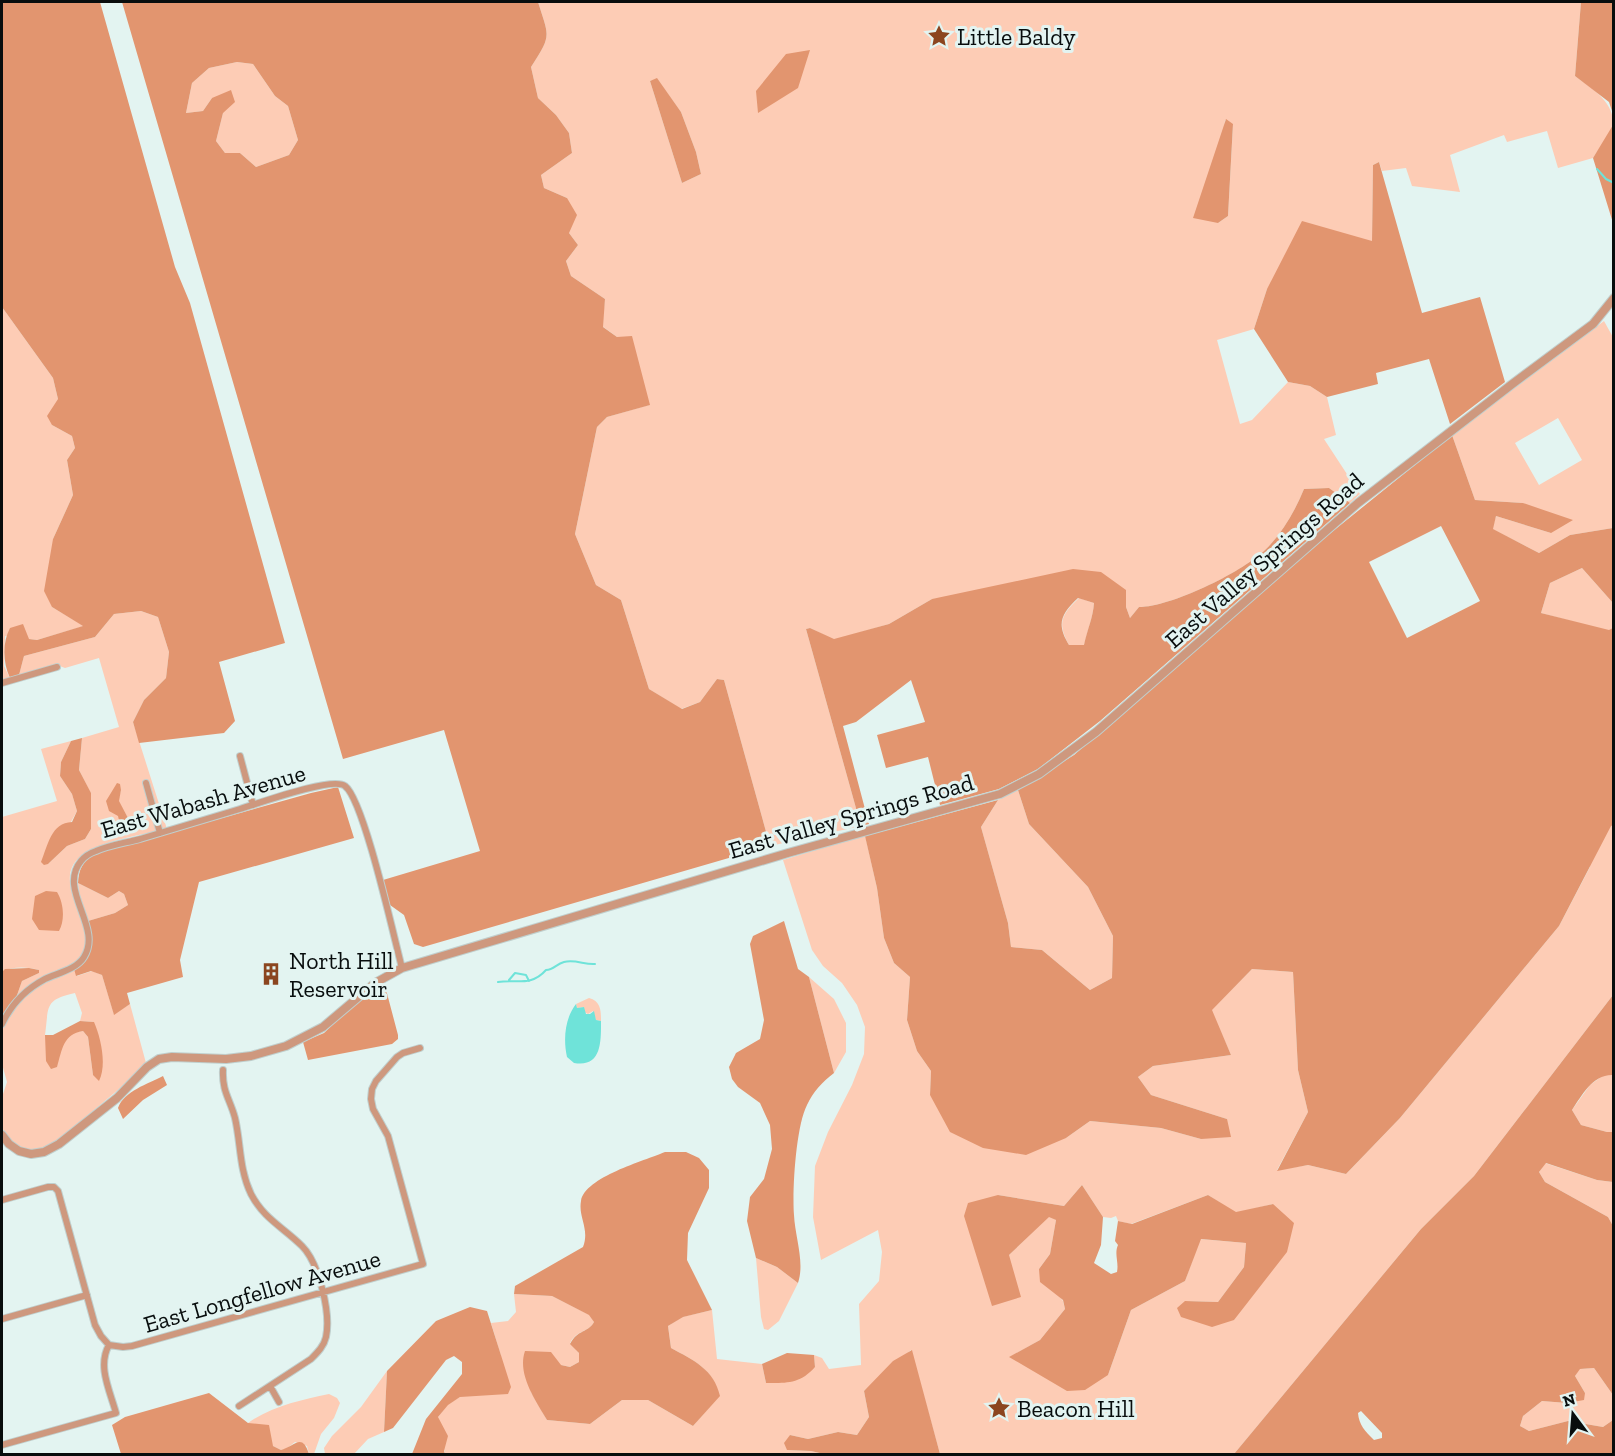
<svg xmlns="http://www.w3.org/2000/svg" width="1615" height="1456" font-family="'Zilla Slab',serif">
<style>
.green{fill:#fdccb5;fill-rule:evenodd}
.forest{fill:#e2956f;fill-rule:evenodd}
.water{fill:#6fe3d9}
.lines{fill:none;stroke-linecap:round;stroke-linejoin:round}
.stream{stroke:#6fe3d9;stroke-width:2}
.minor-casing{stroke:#c0cfcd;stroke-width:8}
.tertiary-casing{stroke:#c0cfcd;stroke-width:10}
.minor{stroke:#ce987e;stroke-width:6}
.tertiary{stroke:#ce987e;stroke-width:8}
.labels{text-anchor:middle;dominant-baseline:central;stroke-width:6;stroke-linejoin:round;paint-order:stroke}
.poi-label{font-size:24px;fill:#080d0d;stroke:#e3f4f1;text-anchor:start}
.street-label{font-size:24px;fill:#080d0d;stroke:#e3f4f1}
</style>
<rect width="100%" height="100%" fill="#e3f4f1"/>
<path class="green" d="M538,2H1581L1575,76C1590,87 1615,102 1613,125C1610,136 1599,148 1593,158L1558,168L1547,131L1507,142L1504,135L1450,155L1460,192L1412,186L1406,168L1382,171L1379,162L1373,165L1372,241L1267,289L1254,329L1217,340L1240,424L1252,420L1288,382L1310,386L1327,397L1336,435L1324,439L1360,494L1350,503L1329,488L1304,489C1295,511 1282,534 1264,551C1240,573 1171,607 1139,607L1130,618L1126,607V590L932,599L889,624L834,640L810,628L806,629L861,826L770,846L724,680L717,679L700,702L681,709L649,689L621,600L596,585L575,534L597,427L607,417L649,405L617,337L602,326L605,299L571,276L566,261L578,245L569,233L567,198L544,188L541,175L572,153L569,133L556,115L538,98L531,67C552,35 549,37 538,2ZM657,79L681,112L696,152L701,174L682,183L650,81ZM1225,120L1233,125L1228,216L1218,223Z
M237,62L253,64L275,96L288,106L298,140L289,155L256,167L240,153H225L216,141L223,113L212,98L203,111L186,113L192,83L209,68Z
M2,307L53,378L58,399L52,425L72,436L75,448L67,460L73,495L53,539L52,607L84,626L37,640L5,636L4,666L10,678L2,680Z
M1604,321L1614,339L1613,528L1570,535L1539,553L1492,529L1496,516L1551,533L1523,503L1475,500L1452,435ZM1558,418L1582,460L1539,485L1515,443Z
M1582,568L1613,603V995L1474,1176L1421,1229L1234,1454H940L911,1350L864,1391L869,1417L857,1435L838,1432L808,1439L790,1435L787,1450L811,1451L824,1454H445L438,1417L448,1404L460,1397L501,1356L491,1323L508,1321L516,1312L514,1294L552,1296L590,1315L594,1322C588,1333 578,1329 570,1343L579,1353V1362L570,1367L561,1365L531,1392L547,1420L590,1424L622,1400H648L693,1426L719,1396C714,1369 693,1360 671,1348L668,1326L682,1317L712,1310L717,1359L762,1364L766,1383L815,1367L814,1355L822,1358L829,1369L861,1365L859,1304L879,1281L882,1252L878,1230L821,1260L813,1217L815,1166L828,1132L852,1085L864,1054L865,1027L857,1005L842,983L823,966L812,950L783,860L865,835L877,888L884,938L894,963L910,977L907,1020L917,1051L931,1071L930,1095L1066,1138L1090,1121L1161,1128L1201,1139L1227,1119L1151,1095L1138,1077L1153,1066L1231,1055L1211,1010L1252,969L1293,972L1298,1070L1308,1112L1277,1170L1308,1165L1346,1174L1400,1118L1559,926L1590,867L1528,645L1593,627L1541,613L1550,583ZM1082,1185L1103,1217L1111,1218L1116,1216L1118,1221L1131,1224L1208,1195L1236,1213L1273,1204L1234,1320L1185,1301L1218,1302L1244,1267L1246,1243L1200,1239L1185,1281L1131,1310L1108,1375L1010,1357L1040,1340L1065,1309L1063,1301L1039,1269L1050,1254L1056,1220L1049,1216L1009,1255L998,1195L1064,1206Z
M1079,598L1094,603C1093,618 1087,631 1084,646L1069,645C1057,623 1061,615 1079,598Z
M141,611L158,617L169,652L166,678L144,700L133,722L167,829C141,835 110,839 87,852C42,878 102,923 81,956C70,972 44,974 29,985C25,989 20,994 16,998L22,981L39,973V970C28,967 12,966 2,972V817L57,801L41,749L71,741L61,762L60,776L72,794L77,811L48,864L67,846L85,839L91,829V794L79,770L82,738L119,727L99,658L65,668L57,665L19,675L24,656L95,637L114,614ZM117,783L121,790L118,801L128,818L134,819L144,816L134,824L121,829Z
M1018,790L1029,824L1088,887L1113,936L1112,978L1090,990L1042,950L1011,947L1008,923L981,827L998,800Z
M78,883L108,898L119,891L124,894L128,905L115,913L88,921L79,894Z
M74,969L77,976L92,971L102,975L114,1014L130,1004L146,1063L119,1089L55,1143L41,1150L29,1151L18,1148L5,1134L2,1127V1097L7,1082L2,1064V1030L17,1004L33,989ZM75,993L82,1013L80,1021L94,1022L93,1075L88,1037L83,1031L74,1032L65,1039L45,1035C49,1006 44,1000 75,993Z
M809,977L834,999L846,1023V1052L834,1073Z
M589,998C601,1001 601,1011 601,1021L596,1020L593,1011L588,1014L584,1012V1007L577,1008L576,1004Z
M1605,1074L1613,1075V1132H1607L1581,1125L1572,1110L1590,1085Z
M1545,1163L1597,1180L1613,1182V1226L1608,1217L1545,1182L1539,1172Z
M756,1258L777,1267L798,1283L779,1321L768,1330L764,1329L761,1317Z
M1594,1368L1613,1395V1420L1603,1427L1568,1421L1529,1431L1520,1426L1523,1416L1542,1401L1567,1403L1585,1393L1575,1376L1579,1369Z
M387,1371L384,1432L368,1439L354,1454H325L324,1448L332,1436L361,1407Z
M329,1394L337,1398L340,1403L334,1418L321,1434L314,1454H309L307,1446L295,1442L286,1449L281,1450L273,1446L248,1423C272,1406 301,1400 329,1394Z"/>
<path class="forest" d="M2,2H100L175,267L190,303L285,643L219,662L235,721L224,733L139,743L133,722L144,700L166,678L169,652L158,617L141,611L114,614L95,637L24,656L19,675L10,678C3,663 2,643 10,628L23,624L29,639L37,640L83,626L52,607L44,591L53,539L73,495L67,460L75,448L72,436L52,425L47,416L58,399L53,378L2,307Z
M122,2H538C549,37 552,35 531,67L538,98L556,115L569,133L572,153L541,175L544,188L567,198L577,215L569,233L578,245L566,261L571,276L605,299L603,327L617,337L632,336L650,405L607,417L597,427L575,534L596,585L621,600L649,689L682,709L700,702L717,679L724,680L770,846L423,947L414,944L404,915L390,905L383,880L480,851L444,730L343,759ZM237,62L253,64L275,96L288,106L298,140L289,155L256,167L240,153H225L216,141L223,113L235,102L231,90L212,98L203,111L186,113L192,83L209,68Z
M1581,2H1613V114L1609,102L1575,76Z
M810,50L798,88L758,113L756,91L786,54Z
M657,78L681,112L696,152L701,174L682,183L650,81Z
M1226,119L1233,124L1228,216L1218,223L1193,218Z
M1613,125H1614L1613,223L1593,158Z
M1379,162L1422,313L1480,297L1505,382L1450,424L1429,359L1376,373L1378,384L1327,397L1310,386L1288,382L1254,329L1267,289L1302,221L1372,241L1373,165Z
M1452,435L1475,500L1523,503L1573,520L1551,533L1496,516L1493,529L1539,553L1570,535L1613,528V603L1582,568L1550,583L1541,613L1609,630L1613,628V825L1611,826L1559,926L1400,1118L1346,1174L1308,1165L1277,1171L1308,1112L1298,1070L1293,972L1252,969L1212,1010L1231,1055L1153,1066L1138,1077L1151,1095L1227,1119L1231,1137L1201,1139L1161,1128L1090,1121L1066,1138L1026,1155L983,1148L950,1132L930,1095L931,1071L917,1051L907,1020L910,977L894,963L884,938L877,888L865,836L998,800L981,827L1008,923L1011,947L1042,950L1090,990L1112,978L1113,936L1088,887L1029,824L1018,790L1074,755L1317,544ZM1441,526L1480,601L1407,638L1369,562Z
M1329,488L1350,503L1100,721L1038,769L999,789L940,805L928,757L886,768L877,735L925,722L911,680L856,722L843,726L869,824L861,826L806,629L810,628L834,639L889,624L932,599L1073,569L1101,572L1126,590V607L1130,618L1139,607C1171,607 1240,573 1264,551C1282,534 1295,511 1304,489ZM1078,598L1094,603C1093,618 1087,630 1084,645H1069C1056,624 1061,614 1078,598Z
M82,738L79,770L91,793V829L85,839L67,846L48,864L44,865L41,862C48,845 51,823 72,822L77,811L72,794L60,776L61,762L71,741Z
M117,783L120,784L121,790L119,801L128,818L134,819L144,816L145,819L141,824H134L125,831L121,829L118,816L109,811L106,801Z
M338,787L354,838L199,882L180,960L183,977L127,993L130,1004L114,1015L102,975L91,971L76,976L74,969C92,957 94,941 88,921L115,913L128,905L124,894L119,891L108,898L78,883C79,869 82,863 93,854L311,793Z
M46,891L57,892C64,903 65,921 59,931L39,930L32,919L35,896Z
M784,921L798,969L809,977L834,1073C822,1082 813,1092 807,1105C796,1126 792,1190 794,1215C795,1237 805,1262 798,1283L777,1267L756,1258L747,1221L750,1197L764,1179L772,1149L770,1125L760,1103L738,1087L732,1079L729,1067L736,1053L760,1039L764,1020L750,944L753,936Z
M29,968L39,970V973L22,981L16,998L2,1019V972L5,969Z
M384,982L398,1035V1039L392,1044L308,1060L303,1042L324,1033L356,1002Z
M1613,995V1075C1593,1074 1582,1095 1572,1110L1581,1125L1607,1132H1613V1182L1597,1180L1546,1163L1539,1172L1545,1182L1608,1217L1613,1226V1395L1594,1368L1580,1369L1575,1376L1585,1393L1584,1400L1567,1403L1542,1401L1523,1416L1520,1426L1529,1431L1568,1421L1603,1427L1613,1420V1416V1454H1234L1421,1229L1474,1176ZM1361,1411L1382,1433V1438L1374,1440C1365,1431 1359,1425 1358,1413Z
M80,1021L94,1022C101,1038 107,1065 99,1081L93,1075L88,1037L83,1031C63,1034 62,1050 57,1067L51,1069L46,1061L45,1035H53Z
M163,1076L167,1085L143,1100L123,1119L118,1108C124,1091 148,1084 163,1076Z
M665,1152H686L699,1158L709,1170V1188L688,1233L687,1260L712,1310L683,1317L668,1326L671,1348C693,1360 714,1369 720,1396L693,1426L648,1400H622L590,1424L547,1420C535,1400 517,1374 525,1351L551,1352L561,1365L570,1367L579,1362V1353L570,1344C578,1329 588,1333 594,1322L589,1315L552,1296L514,1294L515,1286L583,1247C590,1229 578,1217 581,1201C585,1177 644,1161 665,1152Z
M1082,1185L1103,1217L1101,1245L1094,1263L1111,1274L1117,1272C1119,1262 1114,1254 1118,1245L1115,1241L1118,1221L1132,1224L1208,1195L1236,1212L1273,1204L1294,1223L1287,1252L1234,1320L1212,1327L1181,1317L1177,1308L1185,1301L1218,1302L1244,1267L1246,1243L1201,1239L1185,1281L1131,1310L1108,1375L1085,1390L1067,1391L1009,1357L1040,1340L1065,1309L1063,1300L1040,1282L1039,1269L1050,1254L1056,1220L1049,1217L1009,1255L1021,1297L992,1306L964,1216L968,1203L998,1195L1064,1206Z
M470,1307L487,1311L511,1387L508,1394L460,1397L448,1405L438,1417L448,1436L444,1451L445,1454H412L426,1419L462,1374V1362L454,1356L446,1360L393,1428L384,1432L387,1371L436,1321Z
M912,1350L940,1454H824L811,1451L787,1450L784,1443L790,1435L808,1439L838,1432L857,1435L869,1417L864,1391L893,1361Z
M787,1353L814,1355L815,1367C800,1384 787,1383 766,1383L762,1364Z
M209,1393L248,1423L269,1425L273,1446L281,1450C295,1446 302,1432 309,1454H121L112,1425L125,1417Z"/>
<path class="water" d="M576,1004L577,1008L584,1007L586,1014H590L594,1011L596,1020L601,1021C601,1041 602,1068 574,1063L567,1057C563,1039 565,1018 576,1004Z"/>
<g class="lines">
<path class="stream" d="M1597,169L1606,179L1614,183
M509,980L515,973L526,975L529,981
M498,982C516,979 531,987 546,970C554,970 556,964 564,962C575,959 585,965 595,964"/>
<g class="minor-casing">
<path id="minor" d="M2,683L57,667
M240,756L253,805
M146,783L160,833
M2,1024C11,1005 26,989 45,979C58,973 77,969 84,957C103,927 57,890 81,861C85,856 90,853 96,851C110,845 125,843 140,839C173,829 207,819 240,809C257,804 333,776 345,786C364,800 394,938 402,968
M223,1070C222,1092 230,1099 235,1118C241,1144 239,1169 251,1194C264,1219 283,1227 302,1246C319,1263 331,1313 326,1337C324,1346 318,1352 311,1359L239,1406
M2,1200L48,1187H54L58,1191L95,1325L101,1336L109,1345
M2,1319L87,1295
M109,1345L123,1347L132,1346L423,1264L388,1136L373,1109L371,1099L372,1089L376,1081L397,1057L403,1053L420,1048
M270,1386L279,1402
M2,1445L116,1413C110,1391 97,1366 109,1345"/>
</g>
<g class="tertiary-casing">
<path id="tertiary" d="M2,1135L9,1144L19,1151L31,1154L44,1152L59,1144L117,1098L147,1067L159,1059L172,1057L226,1059L251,1056L286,1046L323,1027L375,983L402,968L788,853L1000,794L1039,774L1096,732L1358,503L1511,385L1593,324L1614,298"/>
</g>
<use href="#minor" class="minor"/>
<use href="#tertiary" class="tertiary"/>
</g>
<defs>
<g id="sight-bare" transform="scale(1.8)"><path d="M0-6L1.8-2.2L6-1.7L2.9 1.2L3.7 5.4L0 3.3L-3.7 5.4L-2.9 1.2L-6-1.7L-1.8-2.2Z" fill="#8b451f" stroke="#e3f4f1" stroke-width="2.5" paint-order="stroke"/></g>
<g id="building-bare" transform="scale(1.8)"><path d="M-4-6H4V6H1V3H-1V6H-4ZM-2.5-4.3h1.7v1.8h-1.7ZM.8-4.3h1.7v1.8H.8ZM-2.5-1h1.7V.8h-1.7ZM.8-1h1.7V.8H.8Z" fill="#8b451f" stroke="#e3f4f1" stroke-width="2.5" paint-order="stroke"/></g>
</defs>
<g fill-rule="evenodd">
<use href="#sight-bare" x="939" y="36"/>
<use href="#building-bare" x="271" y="974"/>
<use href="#sight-bare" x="999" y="1408"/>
</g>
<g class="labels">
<g class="poi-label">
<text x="957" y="36">Little Baldy</text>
<text x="289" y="960">North Hill<tspan x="289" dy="28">Reservoir</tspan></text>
<text x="1017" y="1408">Beacon Hill</text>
</g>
<g class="street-label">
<text transform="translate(1264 560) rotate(-41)">East Valley Springs Road</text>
<text transform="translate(203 801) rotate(-16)">East Wabash Avenue</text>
<text transform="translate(851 816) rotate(-16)">East Valley Springs Road</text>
<text transform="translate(262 1291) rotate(-16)">East Longfellow Avenue</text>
</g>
</g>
<rect width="1615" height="1456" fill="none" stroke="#080d0d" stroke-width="6"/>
<g transform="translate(1573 1414) rotate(344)" stroke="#e3f4f1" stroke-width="4.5" paint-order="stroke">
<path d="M0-4.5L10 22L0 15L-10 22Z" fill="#080d0d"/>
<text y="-9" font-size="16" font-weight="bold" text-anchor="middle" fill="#080d0d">N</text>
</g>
</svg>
